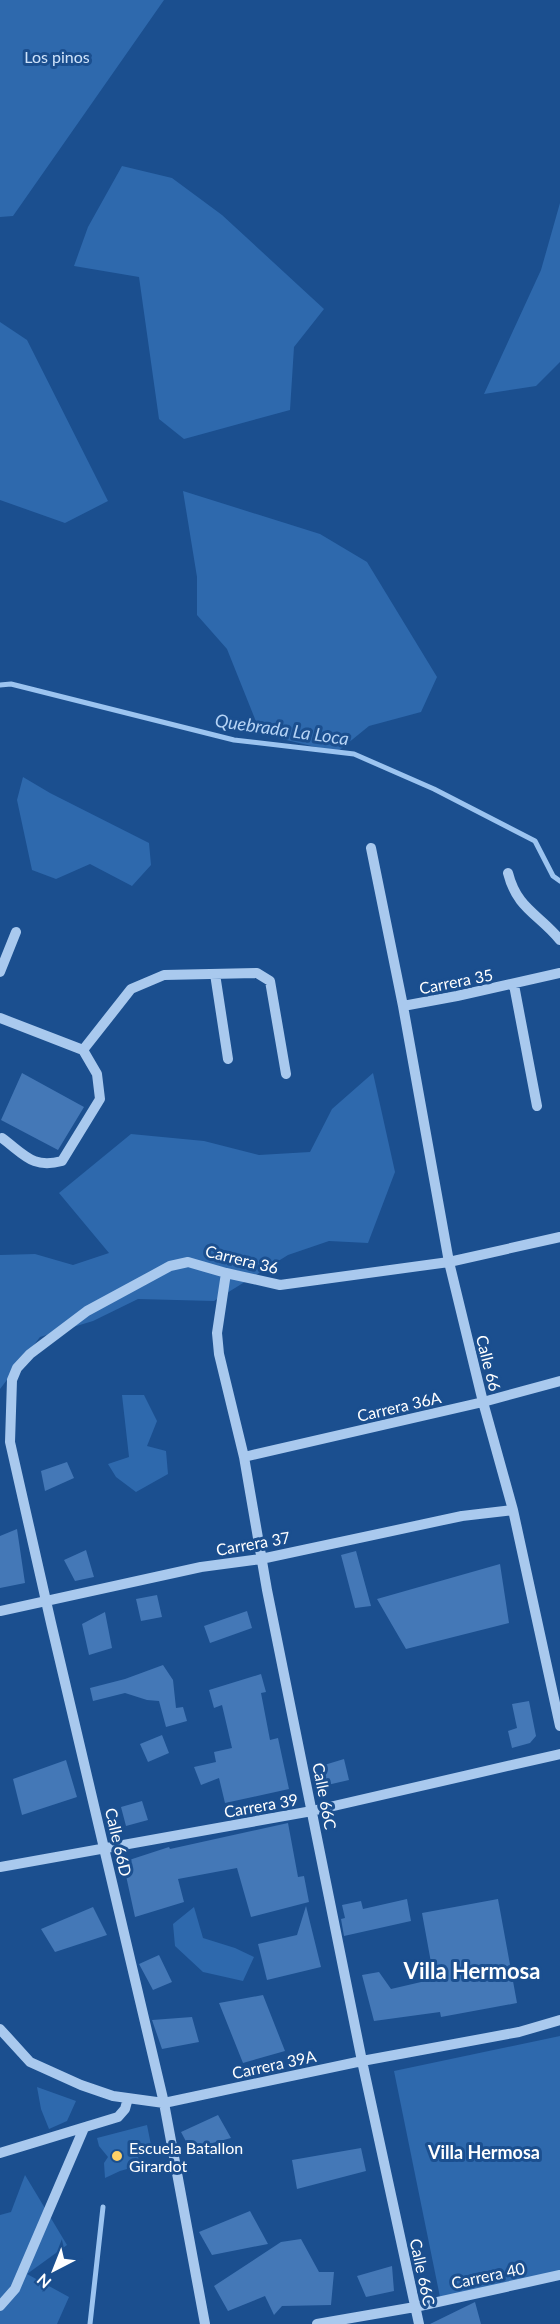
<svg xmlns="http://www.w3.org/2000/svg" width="560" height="2324" font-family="Lato,sans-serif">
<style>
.green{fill:#2e69ad}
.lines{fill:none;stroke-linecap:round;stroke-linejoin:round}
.stream{stroke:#9cc4f0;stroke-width:5}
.building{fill:#4478b7}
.minor{stroke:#a9c9ee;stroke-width:10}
.poi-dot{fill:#ffd166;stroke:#1b4f8f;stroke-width:2}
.labels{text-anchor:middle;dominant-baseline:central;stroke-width:6;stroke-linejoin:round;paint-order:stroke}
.park-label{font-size:16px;fill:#cfe3fa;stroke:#1b4f8f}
.street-label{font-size:16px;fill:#fff;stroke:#1b4f8f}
.poi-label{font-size:16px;fill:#fff;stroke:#1b4f8f;text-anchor:start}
.water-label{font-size:18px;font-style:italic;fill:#b5d3f5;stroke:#1b4f8f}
.neighbourhood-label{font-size:18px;font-weight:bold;fill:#fff;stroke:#1b4f8f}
.district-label{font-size:22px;font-weight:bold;fill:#fff;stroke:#1b4f8f}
</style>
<rect width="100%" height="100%" fill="#1b4f8f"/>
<path class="green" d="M0,0H164L13,216L0,217Z
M122,166L172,178L222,215L324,309L294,347L290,410L184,439L159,419L139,277L74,266L88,227Z
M560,203V362L536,386L484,394L541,270Z
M0,322L27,340L108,501L65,523L0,500Z
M183,491L320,534L367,562L437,677L421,712L369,726L337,752L261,734L227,649L197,615V577Z
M23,777L50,793L149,843L151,865L132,886L90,864L56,879L32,870L17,800Z
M373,1073L395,1172L368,1243L329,1241L288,1255L214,1301L138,1299L93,1321L40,1337L0,1389V1255L35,1254L73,1265L109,1253L59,1193L131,1134L204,1141L259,1155L310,1152L332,1109Z
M122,1395H144L157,1421L147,1446L166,1451L168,1474L136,1492L116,1477L108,1464L129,1457Z
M194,1907L203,1938L235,1948L254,1957L243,1981L203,1972L175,1946L173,1924Z
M560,2036V2271L440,2297L394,2071Z
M37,2087L76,2101L67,2121L49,2129L41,2109Z
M147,2125L153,2155L138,2157L141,2165L120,2171L105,2178L104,2163L108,2157L99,2146L97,2138Z
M25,2175L67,2245L27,2274L69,2297L57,2324H0V2215L11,2212Z"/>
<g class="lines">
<path class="stream" d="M0,685L11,684L234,740L354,754L434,789L535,841L553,876L560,881
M90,2324L103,2207"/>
</g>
<path class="building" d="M22,1073L84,1107L58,1150L1,1120Z
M67,1462L74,1478L45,1491L41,1471Z
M17,1529L25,1583L0,1588V1536Z
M86,1550L94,1577L75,1581L64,1560Z
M356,1551L371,1606L355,1608L341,1555Z
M500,1564L509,1623L406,1649L377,1599Z
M157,1595L162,1617L141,1621L136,1599Z
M247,1611L252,1628L210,1643L204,1626Z
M105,1612L112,1648L89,1655L82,1624Z
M163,1665L173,1680L176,1708L183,1707L187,1721L166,1727L159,1701L147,1700L125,1693L93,1701L90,1688L125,1679Z
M261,1674L266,1692L261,1693L270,1740L278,1738L289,1789L225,1803L219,1778L201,1785L194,1767L216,1762L214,1752L232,1748L222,1705L214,1708L209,1690Z
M529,1701L536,1736L530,1743L512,1748L508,1731L517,1728L512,1704Z
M162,1735L169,1753L148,1762L140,1744Z
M344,1759L349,1780L323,1786L321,1766Z
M66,1760L77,1797L22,1815L13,1779Z
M142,1801L148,1820L126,1826L121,1807Z
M288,1823L298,1877L304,1876L309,1902L251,1917L237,1868L178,1879L184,1902L135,1917L123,1862L169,1847L170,1849Z
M407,1899L411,1921L344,1936L341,1919L345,1918L342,1905L361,1901L363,1909Z
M498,1899L517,2003L441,2017L440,2012L374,2021L362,1975L379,1972L391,1989L434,1979L422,1913Z
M306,1906L321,1967L267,1980L258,1944L297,1935Z
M93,1907L107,1935L55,1952L41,1929Z
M159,1955L172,1982L153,1990L139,1964Z
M263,1995L285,2051L243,2063L219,2003Z
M192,2017L199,2042L162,2049L152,2020Z
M218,2115L231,2138L190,2149L181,2132Z
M361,2148L366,2171L297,2189L292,2160Z
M250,2211L268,2244L212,2255L199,2232Z
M301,2239L319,2272H334L331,2305L282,2306L274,2315L265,2296L228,2311L214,2286L281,2242Z
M392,2266L394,2291L366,2297L357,2276Z
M475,2302L481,2324H430Z"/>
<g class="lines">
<path class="minor" d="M371,848L403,1006L449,1262L483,1402L513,1510L560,1726
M508,873C517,909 539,914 560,940
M0,972L16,932
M215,974L228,1059
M514,985L537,1106
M403,1006L457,996L560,973
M0,1018L83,1050L131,989L164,975L257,973L270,981L286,1074
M2,1138C25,1155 33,1169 62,1161L100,1099L97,1074L83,1050
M226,1273L217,1333L219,1354L244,1457L267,1590L362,2061L419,2324
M244,1457L483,1402L560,1381
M0,1611L201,1567L261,1559L462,1516L513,1510
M0,1867L312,1811L560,1754
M0,2029L30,2062L81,2085L113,2096L164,2103L362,2061L519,2032L560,2020
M0,2153L118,2117L125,2109L128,2098
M0,2306L15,2289L84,2128
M205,2324L164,2103L51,1623L10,1442L12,1380L17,1368L30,1354L87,1311L170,1266L188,1262L226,1273L280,1285L449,1262L560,1237
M317,2324L415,2307L560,2275"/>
</g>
<circle class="poi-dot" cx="117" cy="2156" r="6"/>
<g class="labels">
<g class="park-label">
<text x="57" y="56">Los pinos</text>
</g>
<g class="street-label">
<text transform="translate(456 981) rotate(-11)">Carrera 35</text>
<text transform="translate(242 1259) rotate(14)">Carrera 36</text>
<text transform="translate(489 1363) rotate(76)">Calle 66</text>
<text transform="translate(399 1406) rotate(-13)">Carrera 36A</text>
<text transform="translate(253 1543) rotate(-10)">Carrera 37</text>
<text transform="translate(325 1796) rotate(79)">Calle 66C</text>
<text transform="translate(261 1805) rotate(-10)">Carrera 39</text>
<text transform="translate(119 1842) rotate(77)">Calle 66D</text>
<text transform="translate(274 2064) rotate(-12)">Carrera 39A</text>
<text transform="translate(423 2272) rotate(78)">Calle 66C</text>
<text transform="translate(488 2275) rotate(-12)">Carrera 40</text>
</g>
<g class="poi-label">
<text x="129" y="2147">Escuela Batallon<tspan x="129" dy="18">Girardot</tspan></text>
</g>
<g class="water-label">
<text transform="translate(282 729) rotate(8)">Quebrada La Loca</text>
</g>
<g class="neighbourhood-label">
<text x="484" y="2152">Villa Hermosa</text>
</g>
<g class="district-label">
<text x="472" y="1970">Villa Hermosa</text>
</g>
</g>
<g transform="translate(54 2270) rotate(222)" stroke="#1b4f8f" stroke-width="4.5" paint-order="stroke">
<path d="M0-4.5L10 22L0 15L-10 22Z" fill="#ffffff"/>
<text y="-9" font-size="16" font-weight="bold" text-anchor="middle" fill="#ffffff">N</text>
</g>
</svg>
